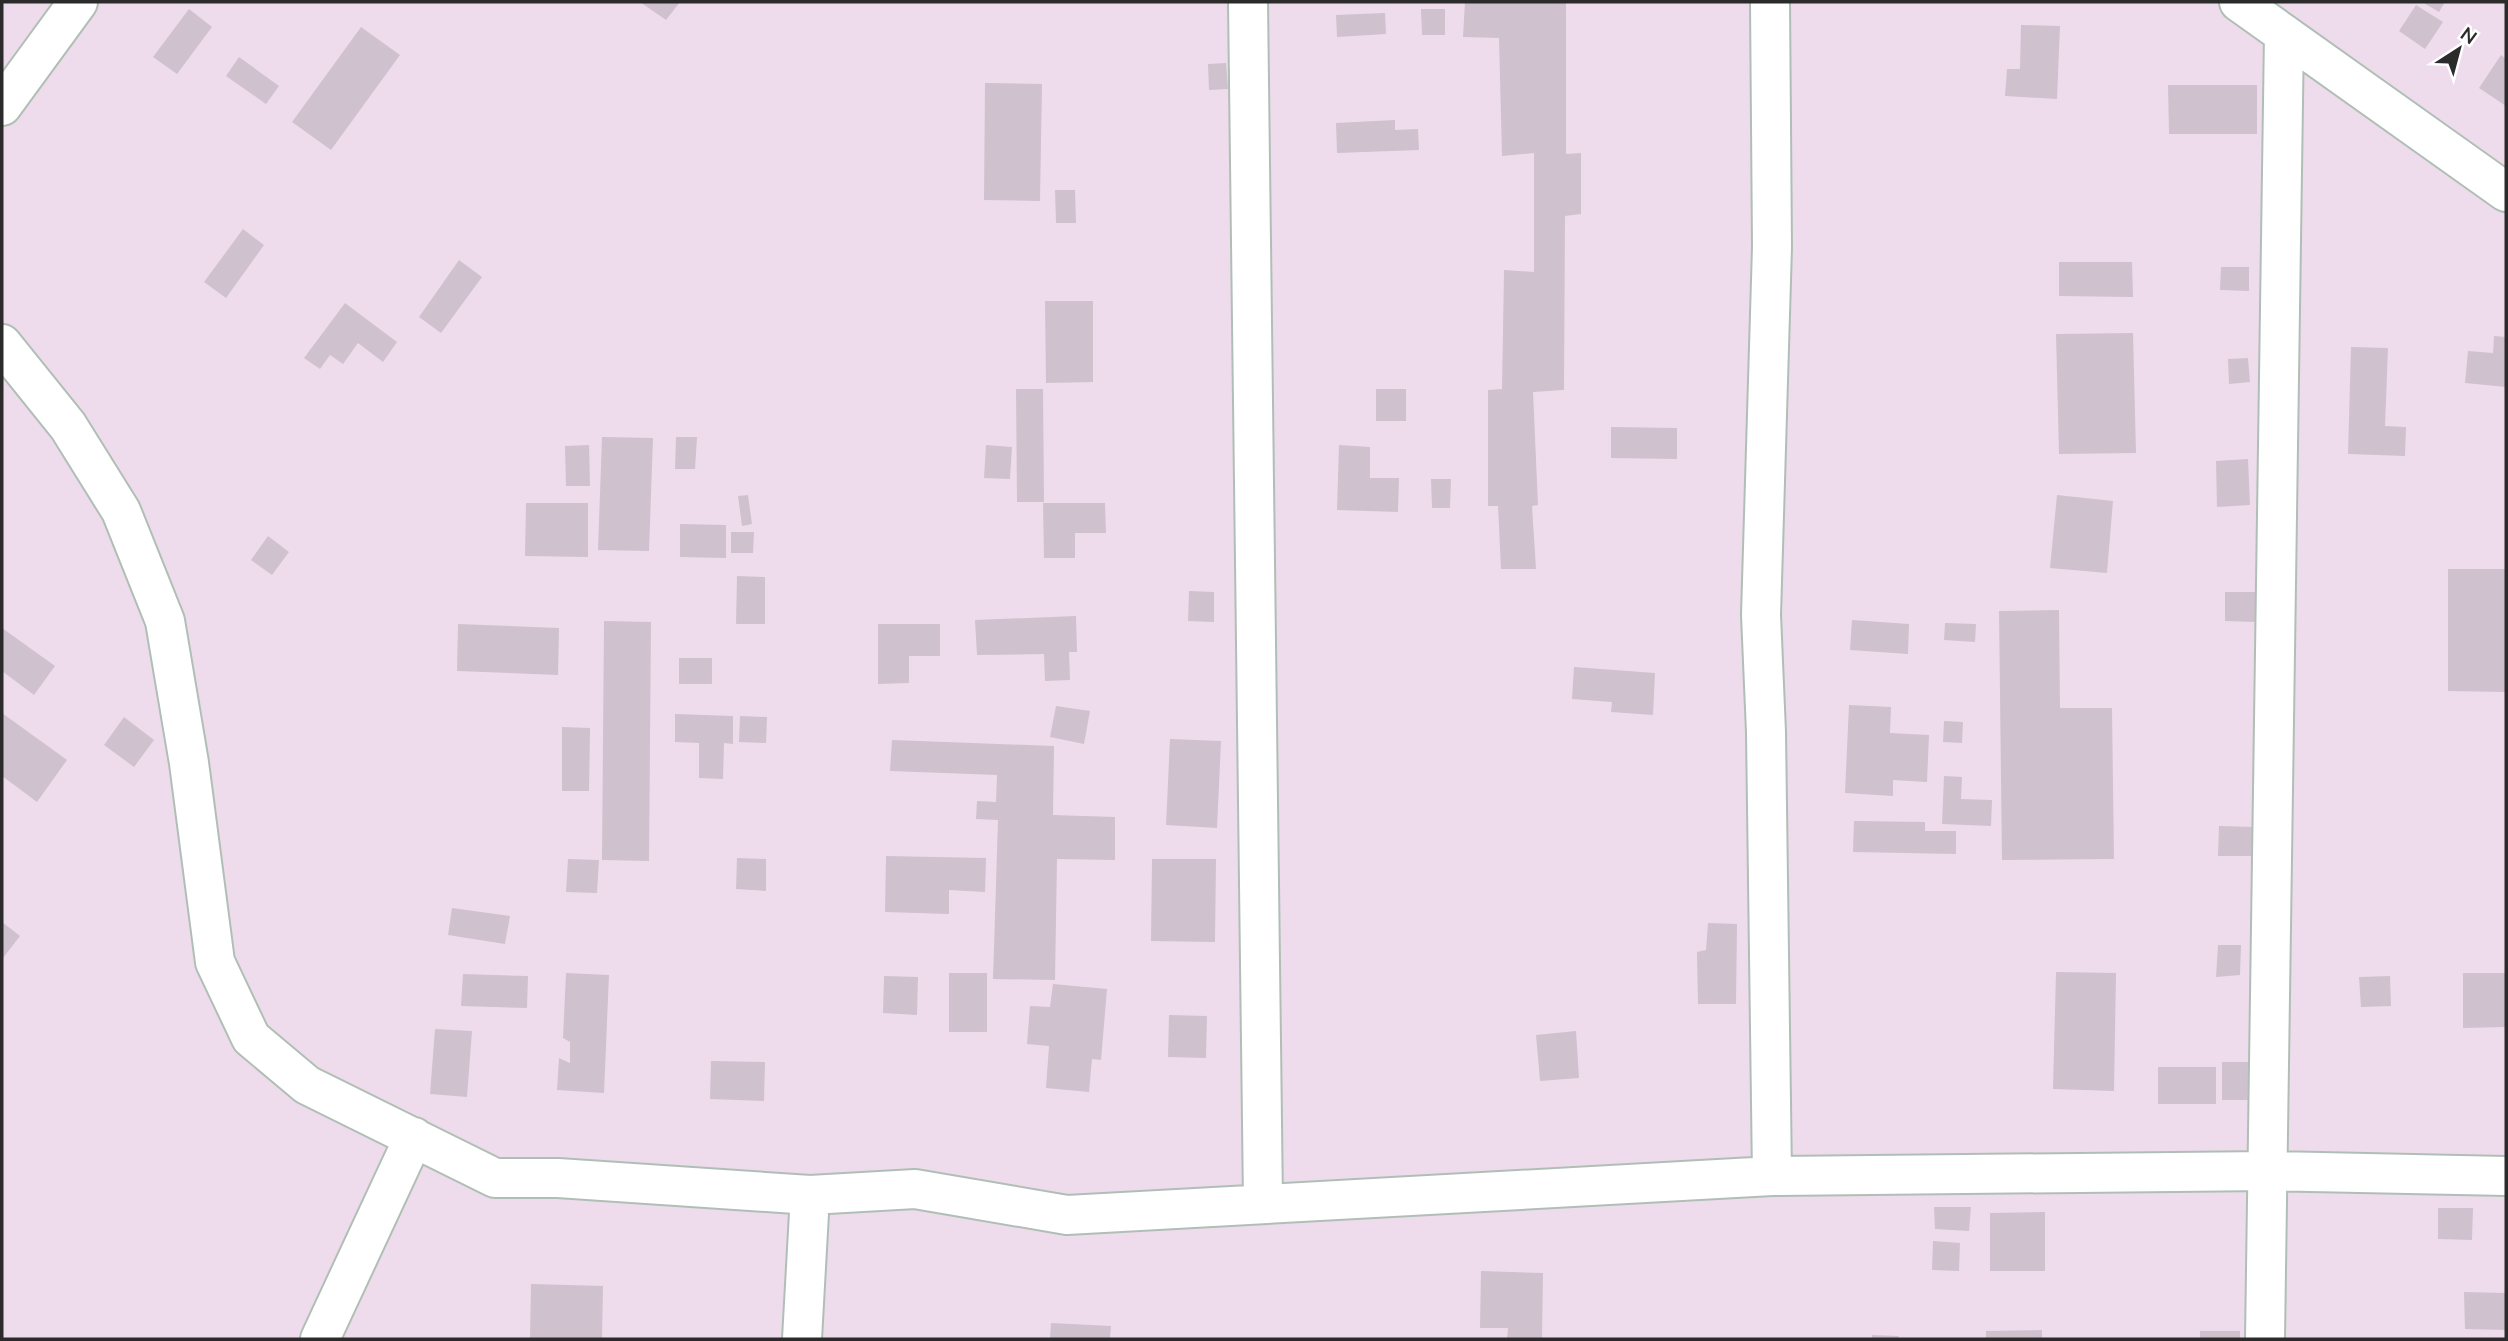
<svg xmlns="http://www.w3.org/2000/svg" width="2508" height="1341" font-family="Mulish,sans-serif">
<style>
.building{fill:#d0c1ce}
.lines{fill:none;stroke-linecap:round;stroke-linejoin:round}
.minor-casing{stroke:#b0bfb5;stroke-width:42}
.minor{stroke:#fff;stroke-width:38}
</style>
<rect width="100%" height="100%" fill="#eedcec"/>
<path class="building" d="M640,2H680L666,20Z
M1465,2H1566V154L1581,153V214L1565,216L1564,390L1533,392L1538,505L1532,506L1536,569H1501L1498,506H1488V390L1502,389L1504,270L1534,272V153L1502,156L1499,38L1463,37Z
M2422,2H2445L2439,12Z
M2416,5L2443,22L2425,49L2399,31Z
M189,9L212,27L177,74L153,57Z
M1421,9H1445V35H1422Z
M1385,13L1386,34L1337,37L1336,15Z
M2021,25L2060,26L2057,99L2005,96L2007,69H2020Z
M361,27L400,55L331,150L292,122Z
M2501,55L2506,59V106L2479,88Z
M239,57L279,86L266,104L226,76Z
M1226,63L1228,89L1209,90L1208,64Z
M985,83L1042,84L1040,201L984,200Z
M2168,85H2257V134H2169Z
M1395,120V130L1418,129L1419,150L1337,153L1336,123Z
M1055,190H1075L1076,223H1056Z
M243,229L264,245L226,298L204,282Z
M459,260L482,277L441,333L419,317Z
M2059,262H2132L2133,297L2059,296Z
M2221,267H2249V291L2220,290Z
M1045,301H1093V382L1046,383Z
M345,303L397,342L383,362L358,343L343,364L330,355L320,369L304,358Z
M2133,333L2136,453L2059,454L2056,334Z
M2494,336L2506,337V387L2465,383L2468,351L2493,353Z
M2351,347L2388,348L2385,426L2406,427L2405,456L2348,454Z
M2248,358L2250,382L2229,384L2228,359Z
M1016,389H1043L1044,502H1017Z
M1376,389H1406V421H1376Z
M1611,427L1677,428V459L1611,458Z
M602,437L653,438L649,551L598,550Z
M676,437H697L695,469H675Z
M589,445L590,486H566L565,446Z
M986,445L1012,447L1010,479L984,478Z
M1339,445L1370,447V478H1399L1398,512L1337,510Z
M2248,459L2250,505L2217,507L2216,461Z
M1431,479H1451L1450,508H1432Z
M748,495L752,524L742,526L738,496Z
M2057,495L2113,501L2107,573L2050,568Z
M526,503H588V557L525,556Z
M1043,503H1105L1106,533H1075V558H1044Z
M680,524L726,525V558L680,557Z
M731,532H754L753,553H731Z
M268,536L289,552L272,575L251,560Z
M2448,569H2506V692L2448,691Z
M737,576L765,577V624H736Z
M1189,591L1214,592V622L1188,621Z
M2225,592H2256V622L2225,621Z
M2059,610L2060,708H2112L2114,859L2002,860L1999,611Z
M1076,616L1077,652H1069L1070,680L1045,681L1044,654L977,655L975,620Z
M1852,620L1909,624L1908,654L1850,650Z
M604,621L651,622L649,861L602,860Z
M1945,623L1976,624L1975,642L1944,640Z
M458,624L559,628L558,675L457,671Z
M878,624H940V656H909V683L878,684Z
M2,628L55,666L34,695L2,671Z
M679,658H712V684H679Z
M1574,667L1655,673L1653,715L1611,712L1612,702L1572,699Z
M1849,705L1891,707L1890,733L1929,735L1927,782L1893,780V796L1845,793Z
M1056,706L1090,711L1084,744L1050,737Z
M2,713L67,760L37,802L2,776Z
M675,714L733,716V744L724,743L723,779L699,778V743L675,742Z
M740,716L767,717L766,743L739,742Z
M124,717L154,740L134,767L104,745Z
M1944,721L1963,722L1962,743L1943,742Z
M562,727L590,728L589,791H562Z
M1170,739L1221,741L1217,828L1166,825Z
M892,740L1054,746L1053,815L1115,817V860L1057,859L1055,980L993,979L998,820L976,819L977,801L996,802L997,775L890,771Z
M1944,776L1962,777L1961,799L1992,800L1991,826L1942,824Z
M1854,821L1925,822V831H1956V854L1853,852Z
M2219,826L2255,827L2254,856H2218Z
M886,856L986,858L985,892L949,890V914L885,912Z
M737,858L766,859V891L736,889Z
M568,859L599,860L597,893L566,892Z
M1152,859H1216L1215,942L1151,941Z
M452,908L510,916L505,944L448,935Z
M2,922L20,936L3,958L2,957Z
M1708,923L1737,924L1736,1004H1698L1697,952L1706,950Z
M2218,945H2241L2240,975L2216,977Z
M2056,972L2116,973L2114,1091L2053,1089Z
M566,973L609,975L604,1093L557,1090L559,1058L570,1063V1042L563,1038Z
M949,973H987V1032H949Z
M2463,973H2506V1027L2463,1028Z
M463,974L528,976L527,1008L461,1006Z
M884,976L918,977L917,1015L883,1013Z
M2390,976L2391,1006L2361,1007L2359,977Z
M1053,984L1107,989L1101,1060L1092,1059L1089,1092L1046,1088L1049,1046L1027,1044L1030,1006L1050,1007Z
M1169,1015L1207,1016L1206,1058L1168,1057Z
M435,1029L472,1031L467,1097L430,1094Z
M1576,1031L1579,1078L1540,1081L1536,1035Z
M711,1061L765,1062L764,1101L710,1099Z
M2222,1062H2256L2257,1100H2222Z
M2158,1067H2216V1104H2158Z
M1934,1207H1971L1969,1231L1935,1229Z
M2438,1208H2473L2472,1240L2438,1239Z
M2045,1212V1271H1990V1213Z
M1933,1241L1960,1243L1959,1271L1932,1270Z
M1481,1271L1543,1273L1542,1339H1507L1508,1328H1480Z
M531,1284L603,1286L602,1339H530Z
M2464,1292L2506,1293V1330L2465,1329Z
M1051,1323L1111,1326L1110,1339H1050Z
M2042,1330V1339H1986V1331Z
M2200,1331H2240V1339H2200Z
M1872,1335L1899,1336L1898,1339H1872Z"/>
<g class="lines">
<g class="minor-casing">
<path id="minor" d="M1248,2L1263,1202
M1770,2L1772,247L1761,615L1766,732L1772,1176
M2239,2L2506,192
M2,106L78,2
M2,344L68,426L121,511L165,621L189,763L215,962L251,1038L307,1085L495,1178H558L810,1195L915,1189L1067,1215L1772,1176L2268,1171L2506,1176
M320,1339L414,1137
M802,1339L810,1195
M2265,1339L2284,34"/>
</g>
<use href="#minor" class="minor"/>
</g>
<rect width="2508" height="1341" fill="none" stroke="#2b2b2b" stroke-width="7"/>
<g transform="translate(2459 49) rotate(36)" stroke="#ffffff" stroke-width="5" paint-order="stroke">
<path d="M0-5L12 26L0 18L-12 26Z" fill="#2b2b2b"/>
<text y="-10" font-size="19" font-weight="bold" text-anchor="middle" fill="#2b2b2b">N</text>
</g>
</svg>
